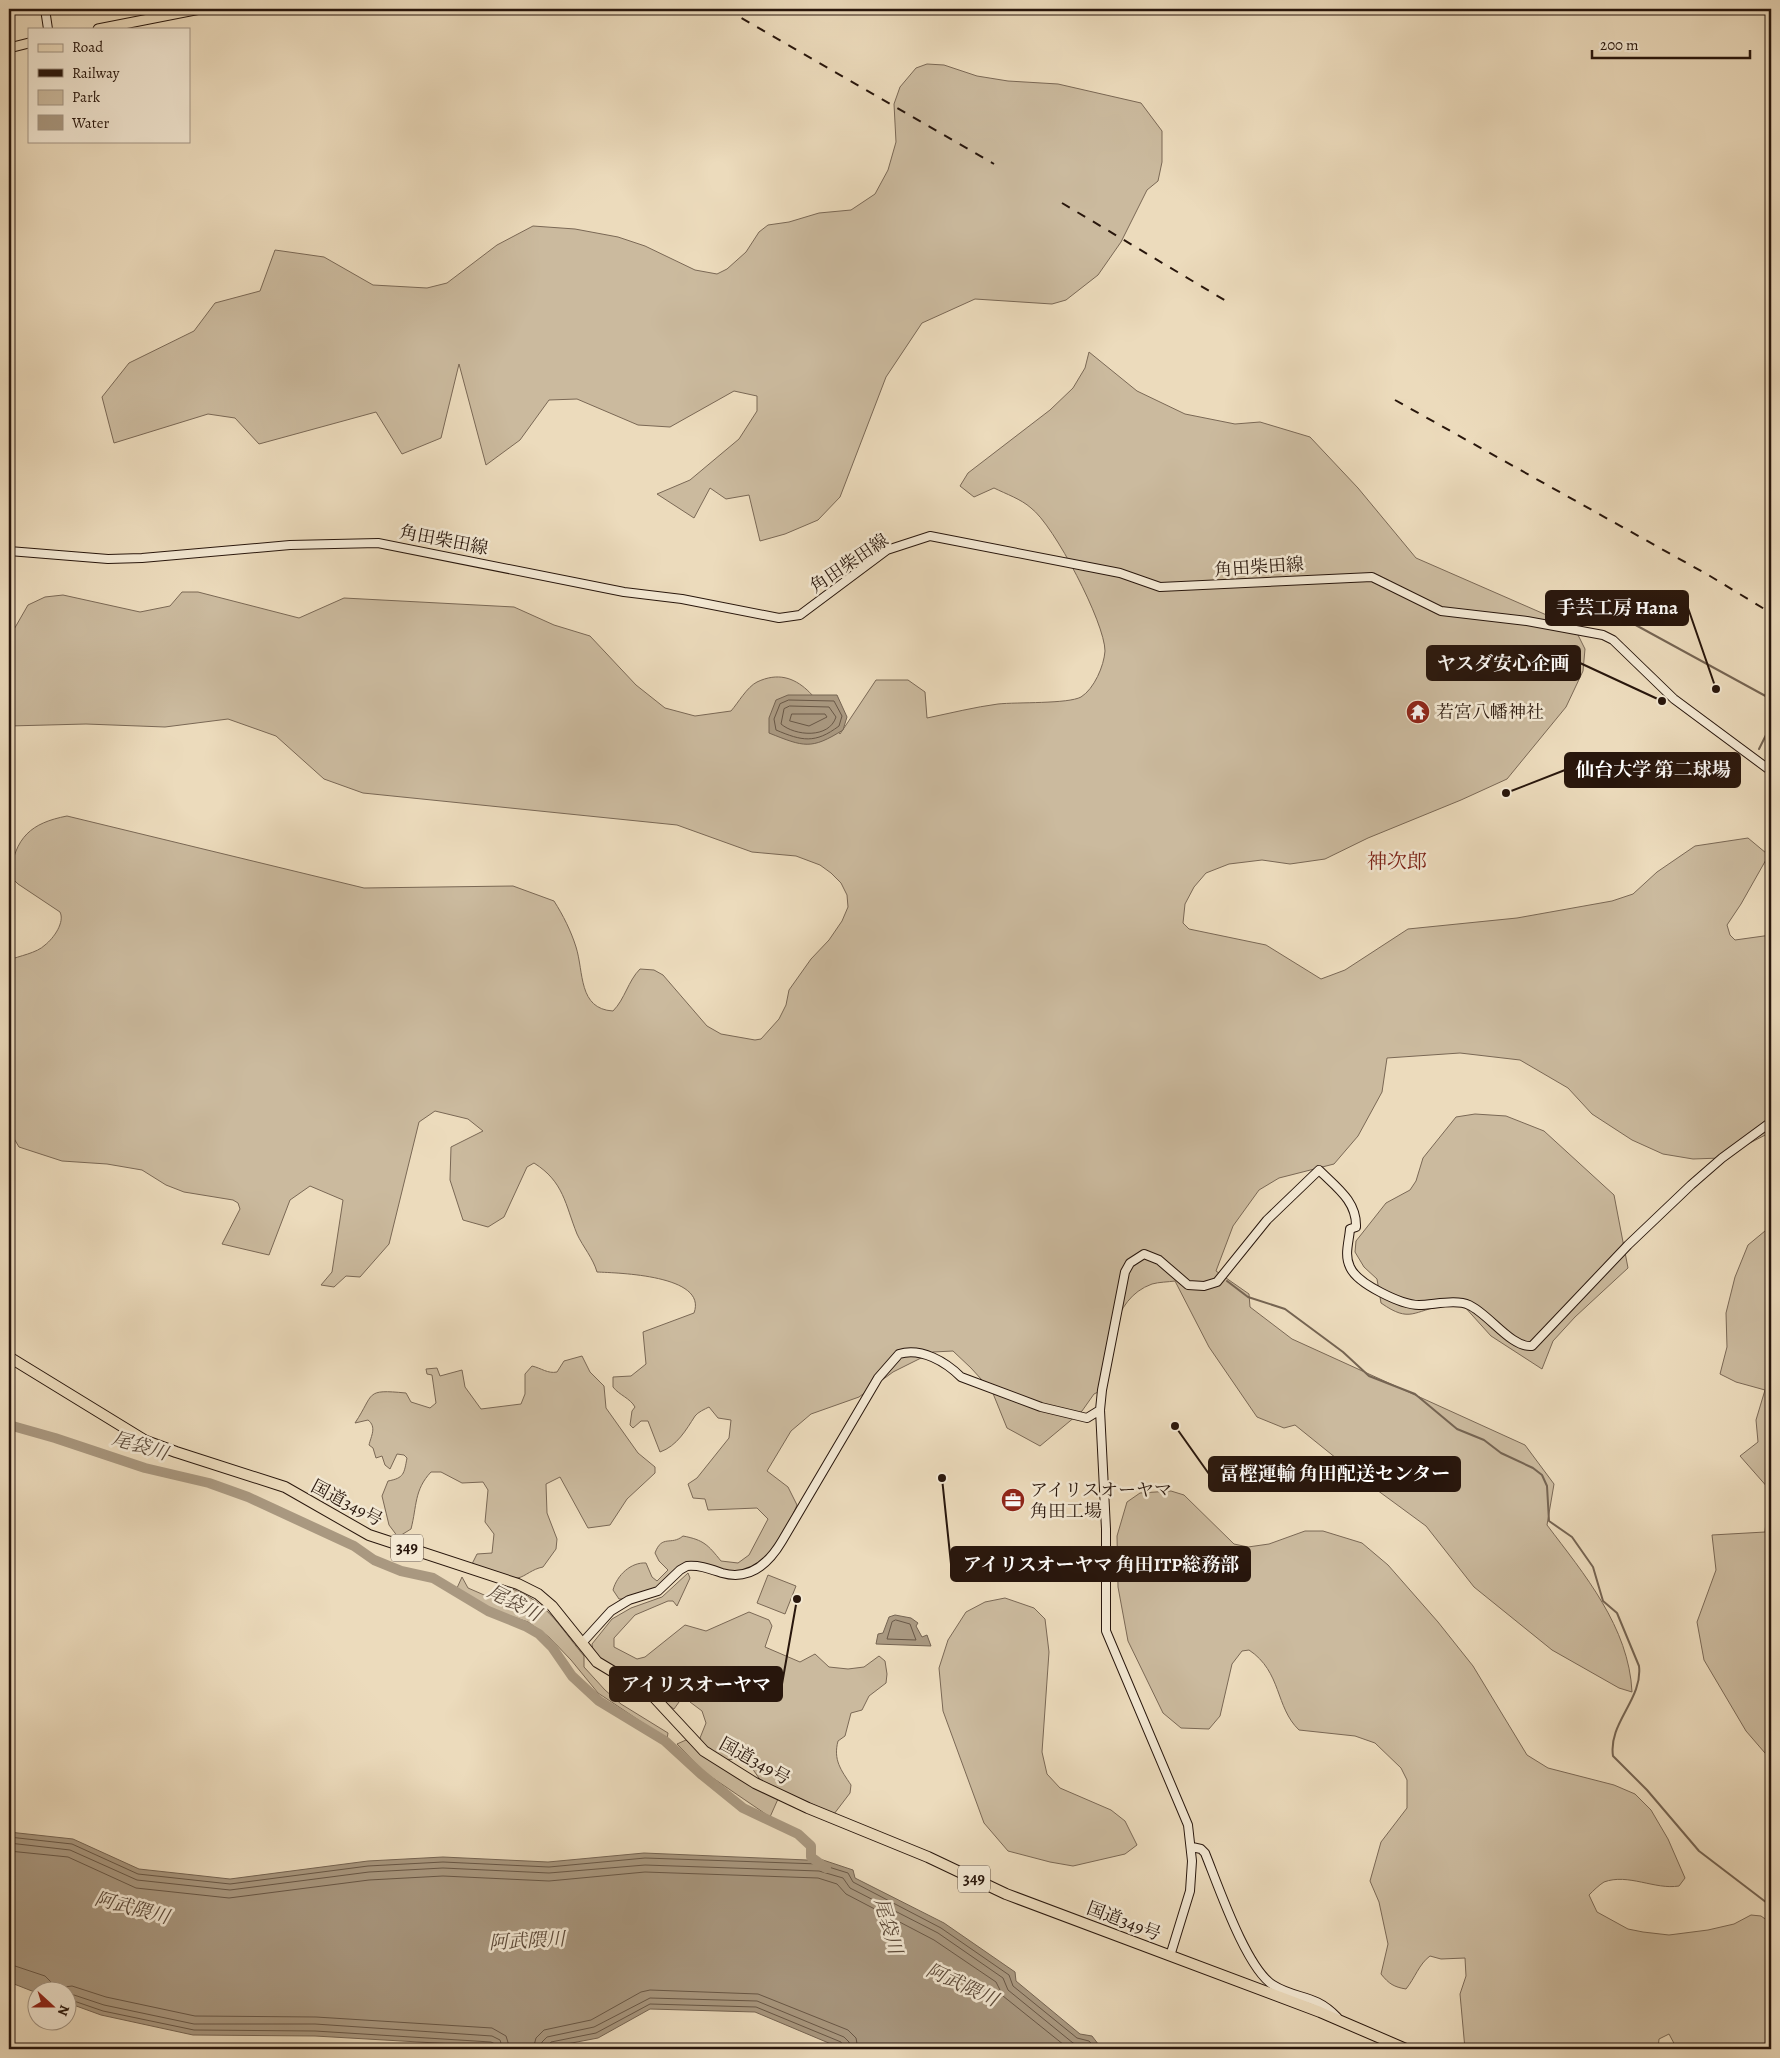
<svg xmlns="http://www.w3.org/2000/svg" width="1780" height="2058" font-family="Alegreya,'Noto Serif JP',serif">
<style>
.green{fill:#cbba9e;stroke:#7a6855}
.water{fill:#a99880;stroke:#756452}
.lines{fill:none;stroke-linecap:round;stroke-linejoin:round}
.shore{stroke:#685746;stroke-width:1}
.stream{stroke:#756452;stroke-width:2}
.river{stroke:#a99880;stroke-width:10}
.secondary-casing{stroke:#28160c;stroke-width:10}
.primary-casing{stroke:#28160c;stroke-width:11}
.highway-casing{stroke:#28160c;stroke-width:12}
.secondary{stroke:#f3e8d3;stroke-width:8}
.primary{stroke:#ecdbbc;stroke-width:9}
.highway{stroke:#ecdbbc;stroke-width:10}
.rail{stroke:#28160c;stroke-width:2;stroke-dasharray:9 9;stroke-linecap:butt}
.labels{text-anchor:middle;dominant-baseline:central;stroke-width:5;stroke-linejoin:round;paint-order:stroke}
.shield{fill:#f3e8d3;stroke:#655548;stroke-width:1}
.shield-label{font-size:16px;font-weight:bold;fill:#28160c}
.street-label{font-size:18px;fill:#28160c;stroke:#f3e8d3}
.poi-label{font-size:18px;fill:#28160c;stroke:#f3e8d3;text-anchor:start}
.water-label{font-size:19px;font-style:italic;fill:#5c4a3a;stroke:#f3e8d3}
.quarter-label{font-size:20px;fill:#7a1f14;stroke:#f3e8d3}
.leader{fill:none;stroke:#28160c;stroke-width:2}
.callout-dot{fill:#28160c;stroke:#f3e8d3;stroke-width:2}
.callout{fill:#28160c;stroke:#28160c;stroke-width:2}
.callout-label{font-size:19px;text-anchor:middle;font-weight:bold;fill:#fff}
</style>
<rect width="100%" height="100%" fill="#ecdbbc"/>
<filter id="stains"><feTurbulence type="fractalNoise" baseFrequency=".004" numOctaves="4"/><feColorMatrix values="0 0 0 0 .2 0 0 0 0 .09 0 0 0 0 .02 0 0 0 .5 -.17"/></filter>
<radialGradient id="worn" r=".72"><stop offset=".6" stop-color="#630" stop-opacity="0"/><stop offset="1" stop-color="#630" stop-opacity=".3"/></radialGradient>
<path class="green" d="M927,64L944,65L977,76L1008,81L1058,84L1141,103L1162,131V162L1158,181L1147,190L1121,242L1098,275L1066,300L1052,304L975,299L922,323L886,377L840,497L818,520L785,534L760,541L749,495L726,499L710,488L694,518L657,494L690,480L739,439L757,411V396L734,391L670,427L638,425L577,399L549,400L520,440L486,465L459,364L441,438L402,454L376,412L259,444L235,418L208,414L114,443L102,397L129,363L194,331L215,303L260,291L275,250L324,257L373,285L427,288L447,283L497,245L533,226L575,229L618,237L645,246L695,270L717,274L727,269L746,252L759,232L768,225L789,222L819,213L851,210L875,194L888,170L896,142L894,104L900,87L916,68Z
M1089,352L1137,391L1185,414L1235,424L1260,422L1310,437L1358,488L1416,558L1574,627L1585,649L1583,671L1566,707L1507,779L1461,800L1368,838L1325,859L1290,864L1262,860L1229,864L1206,873L1194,887L1185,904L1183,923L1189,929L1266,945L1321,979L1345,970L1408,929L1517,918L1612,901L1633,894L1657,872L1695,846L1748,838L1766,853L1767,858L1741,904L1727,925L1730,935L1735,940L1771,935V1132L1721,1158L1693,1159L1663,1154L1632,1140L1592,1114L1568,1088L1520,1060L1460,1053L1387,1058L1382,1092L1358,1136L1334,1164L1279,1178L1259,1190L1233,1226L1216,1271L1249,1294L1250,1307L1292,1339L1525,1445L1554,1484L1547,1525C1584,1574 1629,1627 1632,1692L1619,1688L1552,1650L1474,1587L1426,1526L1362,1479L1295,1425L1284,1428L1257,1417L1209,1347L1175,1281C1168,1282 1159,1282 1152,1284C1110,1299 1109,1353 1102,1390L1094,1394L1082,1411L1040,1446L1007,1428L992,1391L971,1368L953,1351L933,1352L893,1372L859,1397L811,1414L791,1431L767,1471L788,1487L797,1505C784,1535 764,1581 723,1570C711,1567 699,1559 686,1563C675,1566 669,1578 660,1585C656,1589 631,1597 625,1599H619L613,1590C617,1575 631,1562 646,1563L652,1577L657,1581L668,1570L659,1561L655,1553C662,1534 671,1546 683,1536C704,1540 708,1545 721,1561L738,1563L749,1555L768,1519L757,1508L708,1510L705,1499L693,1498L688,1484L697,1478L729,1438L731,1420L718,1418L709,1407C705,1409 698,1412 695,1416C686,1430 677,1446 660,1452L648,1421H641L633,1428L630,1425L632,1411L635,1407C630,1398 619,1395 613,1387V1377L631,1376L646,1364L643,1332L694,1313C708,1275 618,1273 597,1272C593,1258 583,1247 577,1234C565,1204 564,1182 534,1163L527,1167L504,1217L488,1227L463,1220L450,1180L451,1147L483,1131L468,1119L435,1111L419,1122L389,1244L360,1277L346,1276L334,1287L321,1285L332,1272L343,1200L310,1186L290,1200L269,1255L222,1244L240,1209L238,1203L233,1200L184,1192L166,1185L142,1170L107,1164L62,1161L19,1147L9,1130V960C19,956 37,953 45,945C54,938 65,922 60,912L18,884L10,876C15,837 31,823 67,816L364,888L513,886L554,901C563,915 571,931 576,947C584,972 578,1009 613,1011C625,999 628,981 640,969L654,970L663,975L707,1026L721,1034L755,1040L761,1039L779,1019L786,1005L789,990L811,959L829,940L842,921L848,907L847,895L841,883L831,873L820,865L796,856L752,852L677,825L363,793L324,779L276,736L228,719L165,727L86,724L9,726V638L28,605L45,597L63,595L140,612L170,606L182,592H198L299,618L344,598L514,607L554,625L590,636L636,685L665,708L695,716L731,711C738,703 747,687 757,682C799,662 821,706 840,734L876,680H908L925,692L927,718C951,713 975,707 998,704C1017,702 1068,704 1081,697C1094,689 1104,666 1105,651C1105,623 1054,525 1031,508C1021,499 1006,494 994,488L974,497L960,486L968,473L1050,410L1073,388L1085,368Z
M1475,1114L1506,1116L1544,1131L1614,1195L1628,1268L1575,1317L1553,1341L1542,1369L1491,1336L1463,1305C1457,1305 1450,1305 1444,1306C1413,1310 1411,1324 1381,1303L1377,1279L1364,1267L1355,1252L1356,1241L1386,1203L1410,1190L1416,1181L1423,1158L1456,1117Z
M1771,1226V1760L1746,1731L1704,1660L1697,1622L1716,1570L1712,1535L1765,1532L1769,1489L1740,1456L1758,1442L1756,1420L1765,1390L1736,1382L1720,1374L1727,1347L1726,1313L1735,1277L1748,1245Z
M582,1356L590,1372L604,1386L606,1408L638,1453L655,1467V1473L627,1499L610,1525L588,1528L560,1477L546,1484L547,1513L557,1539L556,1549L543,1567C532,1569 526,1576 518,1578C508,1580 482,1568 472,1564L477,1554L492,1553L494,1534L485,1522L488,1490L483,1482L462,1483L441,1472H431C414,1490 417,1506 411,1529L398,1537L389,1525L382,1496L388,1481C404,1478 404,1474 407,1458L404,1455L397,1454L390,1469L385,1465L382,1456L376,1458L373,1448L369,1445C371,1436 377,1427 368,1420L355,1423C375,1393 364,1389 406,1393L411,1402L430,1408L436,1403L432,1375L427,1374L426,1369L437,1368L440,1376L462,1370L465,1387L481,1409L521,1404L525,1394V1374L532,1366C541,1368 548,1374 557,1372L564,1361Z
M1171,1491L1184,1495L1234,1544L1248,1547L1269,1544L1305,1531H1323L1362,1543L1388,1565L1438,1622L1473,1666L1527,1755L1548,1768L1614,1785L1635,1794L1651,1810L1668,1839L1685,1878L1679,1886C1655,1890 1628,1873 1604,1882C1599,1885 1593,1891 1589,1895L1597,1912L1628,1929L1643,1932L1669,1935L1708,1930L1734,1924L1751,1915L1761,1916L1771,1923V2049H1677L1669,2034L1659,2039L1658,2049H1465L1460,1994L1466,1976L1465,1958L1441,1959L1430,1956C1419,1964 1415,1978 1406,1989C1394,1987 1389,1984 1381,1974L1388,1944L1379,1902L1370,1881L1381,1842L1407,1808V1780L1401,1768L1375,1743L1355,1736L1299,1730C1275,1707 1282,1672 1249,1650L1242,1651L1232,1664L1220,1716L1209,1729L1181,1728L1163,1713L1128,1641L1118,1587L1117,1536L1127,1502L1140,1493Z
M688,1573L690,1578L677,1606L673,1601H668L635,1615L614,1638V1647L637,1659L645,1657L685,1625L706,1631L749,1612L769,1620L772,1626L765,1647L800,1662L815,1654L829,1667L848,1669L864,1667L879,1656L885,1661L887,1674L886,1683L869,1696L862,1710L851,1713L845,1736L838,1741C833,1760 841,1770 851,1785L850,1793L834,1814L761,1781L745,1758L724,1760L703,1746L700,1738L706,1723L702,1711L690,1702L698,1682L697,1677L674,1709L636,1681L599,1659L593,1652L592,1644L612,1619L631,1608L662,1597Z
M768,1575L796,1586L785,1614L757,1603Z
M462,1577L468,1588L498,1601L502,1586C544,1596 558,1625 584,1656V1667L605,1690L621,1704L668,1733L667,1739L598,1693L571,1660L549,1637L528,1622L490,1609L457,1588Z
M1005,1598L1034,1608L1045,1619L1049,1652L1042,1752L1047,1774L1060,1788L1111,1810L1125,1821L1137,1845L1125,1854L1073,1866L1050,1862L1008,1851L984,1823L943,1711L939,1668L948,1640L966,1612L985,1602Z
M686,1740L717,1765L778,1799L770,1817L704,1772L677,1744Z"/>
<path class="water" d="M788,695H837L847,717L843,730C811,750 804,747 769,733V718L776,700Z
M895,1615L911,1618L918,1623L916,1626L922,1637L927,1635L931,1646L876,1644L878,1634L883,1633L889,1617Z
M9,1832L73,1839L139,1869L230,1879L368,1861L443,1857L548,1862L644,1853L807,1860L820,1859L853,1870L855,1878L944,1923L1015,1972L1016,1981L1080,2034L1092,2036L1102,2049H843L755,2012L650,2009L598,2038L540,2049L315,2036L193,2035L101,2015L68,2003V1990H38L37,1993L9,1982Z"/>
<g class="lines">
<path class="shore" d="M789,700L834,701L842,716L839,726C815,744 802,741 776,730L774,719L780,704Z
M790,706L829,707L836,717C829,739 795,736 781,724L784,709Z
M792,714H825L827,717L809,726L790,721Z
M896,1620L910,1624L916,1640L887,1639L892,1622Z
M9,1837L72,1844L138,1874L230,1884L368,1866L443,1862L549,1867L645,1858L819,1864L848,1873L853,1882L941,1928L1009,1975L1013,1986L1077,2038L1089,2041L1096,2049
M9,1843L70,1850L137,1880L230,1890L369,1872L443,1868L549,1873L645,1865L819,1871L843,1878L850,1888L938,1933L1003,1978L1008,1990L1073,2043L1088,2049
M9,1851L68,1857L136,1888L229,1898L369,1880L443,1876L549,1881L645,1872L818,1878L837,1884L846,1894L934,1940L996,1982L1003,1996L1069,2049
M9,1964L45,1976L57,1988L72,1986L106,1997L195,2016L316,2017L492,2028L506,2036L510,2049
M68,1993L104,2005L194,2024H315L492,2036L500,2040L503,2049
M68,1999L103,2011L194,2030L315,2031L491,2042L495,2044L496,2049
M533,2049L536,2038L544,2030L591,2020L641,1992L650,1990L758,1994L848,2030L856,2038L858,2049
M540,2049L542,2042L547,2037L594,2027L650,1998L757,2001L844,2037L849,2042L851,2049
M547,2049L551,2042L596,2033L650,2004L756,2007L841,2042L844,2049"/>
<path class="stream" d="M1610,611L1771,699
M1759,749L1771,725
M1227,1281L1248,1297L1285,1309L1343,1352L1369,1376L1415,1394L1457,1429L1484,1440L1501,1453L1533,1468L1542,1475L1547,1486L1549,1521L1572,1537L1593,1567L1603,1601L1617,1613L1639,1666C1643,1699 1608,1723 1613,1756L1647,1790L1699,1851L1771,1906"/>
<path class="river" d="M9,1425L55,1438L145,1468L209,1483L248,1497L354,1546L374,1560L401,1571L433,1578L488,1611L525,1626L539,1634L552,1647L572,1676L599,1701L665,1741L701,1774L743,1808L798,1834L811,1846V1857L826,1868"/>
<g class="secondary-casing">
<path id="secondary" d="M45,9L48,29
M9,551L108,559L142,558L290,545L378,543L624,592L682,599L779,618L800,615L887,550L930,536L1120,573L1160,587L1372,577L1441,611L1527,621L1603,635L1613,640L1674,699L1771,771
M582,1643L611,1611L629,1600L658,1591L680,1570L687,1566C700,1565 710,1569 722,1573C750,1581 769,1563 782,1541L878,1378L899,1354C921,1347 946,1362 961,1377L1041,1407L1087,1418L1100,1410
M1192,1847L1201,1849L1205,1853C1218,1885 1246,1968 1273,1985C1297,2000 1314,1993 1337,2017
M1170,1956L1190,1891L1192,1861L1188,1825L1106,1631V1529L1100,1410L1102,1390L1125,1272L1130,1263L1144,1254L1159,1260L1188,1285L1204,1286L1217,1282L1267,1220L1319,1170C1336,1187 1357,1201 1356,1227L1350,1229C1349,1242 1344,1255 1350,1267C1357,1284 1402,1305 1419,1305C1433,1305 1456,1299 1469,1305C1489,1314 1511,1348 1532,1346L1628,1245L1691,1185L1722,1158L1771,1122"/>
</g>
<g class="primary-casing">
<path id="primary" d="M98,29L200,9
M9,48L29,43"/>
</g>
<g class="highway-casing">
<path id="highway" d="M9,1357L146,1441L176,1452L285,1487L369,1535L518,1584L538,1594L552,1606L597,1662L652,1695L704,1751L755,1783L808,1808L928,1857L1006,1894L1320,2012L1406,2049"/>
</g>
<use href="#secondary" class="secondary"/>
<use href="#primary" class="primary"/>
<use href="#highway" class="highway"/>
<path class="rail" d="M726,9L994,164
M1062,203L1231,304
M1395,400L1710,576L1771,613"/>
</g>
<defs>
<g id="temple-disc" transform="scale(1.25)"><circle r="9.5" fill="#8f2418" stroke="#f3e8d3"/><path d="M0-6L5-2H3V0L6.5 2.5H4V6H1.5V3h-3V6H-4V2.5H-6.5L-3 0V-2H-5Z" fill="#fff"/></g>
<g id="office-disc" transform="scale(1.25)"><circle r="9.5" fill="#8f2418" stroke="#f3e8d3"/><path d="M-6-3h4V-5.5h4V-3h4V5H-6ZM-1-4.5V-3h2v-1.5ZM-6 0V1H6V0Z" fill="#fff"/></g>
</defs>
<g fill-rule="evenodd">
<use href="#temple-disc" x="1418" y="712"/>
<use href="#office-disc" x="1013" y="1500"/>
</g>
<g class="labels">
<g class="shield">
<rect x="391" y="1534.5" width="32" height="27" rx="4"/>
<rect x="958" y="1865.5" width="32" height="27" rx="4"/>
</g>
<g class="shield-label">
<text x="407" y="1548">349</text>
<text x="974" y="1879">349</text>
</g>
<g class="street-label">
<text transform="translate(444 540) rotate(11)">角田柴田線</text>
<text transform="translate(849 563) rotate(-34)">角田柴田線</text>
<text transform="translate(1259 567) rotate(-4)">角田柴田線</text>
<text transform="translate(347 1503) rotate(28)">国道349号</text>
<text transform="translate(755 1761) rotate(29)">国道349号</text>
<text transform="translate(1124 1921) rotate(21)">国道349号</text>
</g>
<g class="poi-label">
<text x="1436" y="712">若宮八幡神社</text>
<text x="1030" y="1490">アイリスオーヤマ<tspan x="1030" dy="21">角田工場</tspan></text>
</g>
<g class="water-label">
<text transform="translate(140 1446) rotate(17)">尾袋川</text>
<text transform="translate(514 1603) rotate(27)">尾袋川</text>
<text transform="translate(132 1908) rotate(15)">阿武隈川</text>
<text transform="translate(888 1926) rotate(74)">尾袋川</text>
<text transform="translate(527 1941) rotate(-3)">阿武隈川</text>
<text transform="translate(962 1985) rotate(25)">阿武隈川</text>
</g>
<g class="quarter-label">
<text x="1397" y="861">神次郎</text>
</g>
</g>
<path class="leader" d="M1716 689L1688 608M1662 701L1580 663M1506 793L1565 770M1175 1426L1209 1474M942 1478L951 1564M797 1599L782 1684"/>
<g class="callout-dot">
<circle cx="1716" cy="689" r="5"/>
<circle cx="1662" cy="701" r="5"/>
<circle cx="1506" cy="793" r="5"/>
<circle cx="1175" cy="1426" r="5"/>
<circle cx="942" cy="1478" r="5"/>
<circle cx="797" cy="1599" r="5"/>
</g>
<g class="callout">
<rect x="1546" y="591" width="142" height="34" rx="5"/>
<rect x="1427" y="646" width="153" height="34" rx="5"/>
<rect x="1565" y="753" width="175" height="34" rx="5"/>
<rect x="1209" y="1457" width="251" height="34" rx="5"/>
<rect x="951" y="1547" width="299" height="34" rx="5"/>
<rect x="610" y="1667" width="172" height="34" rx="5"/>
</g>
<g class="callout-label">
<text x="1617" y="614">手芸工房 Hana</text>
<text x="1503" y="670">ヤスダ安心企画</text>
<text x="1653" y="776">仙台大学 第二球場</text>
<text x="1335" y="1480">冨樫運輸 角田配送センター</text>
<text x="1101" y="1571">アイリスオーヤマ 角田ITP総務部</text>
<text x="696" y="1691">アイリスオーヤマ</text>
</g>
<rect width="1780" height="2058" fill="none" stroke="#ecdbbc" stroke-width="30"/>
<rect x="10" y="10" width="1760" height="2038" fill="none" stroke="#28160c" stroke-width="2.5"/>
<rect x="15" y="15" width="1750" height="2028" fill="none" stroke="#28160c"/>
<rect x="28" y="28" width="162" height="115" fill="#f3e8d3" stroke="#a29483"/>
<rect x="38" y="44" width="25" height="8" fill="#ecdbbc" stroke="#a29483"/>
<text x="72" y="52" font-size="15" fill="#28160c">Road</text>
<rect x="38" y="69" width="25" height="8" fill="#28160c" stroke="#a29483"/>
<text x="72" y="78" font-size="15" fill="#28160c">Railway</text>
<rect x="38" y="90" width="25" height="15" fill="#cbba9e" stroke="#a29483"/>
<text x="72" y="102" font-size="15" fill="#28160c">Park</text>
<rect x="38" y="115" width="25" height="15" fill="#a99880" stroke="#a29483"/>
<text x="72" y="128" font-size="15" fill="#28160c">Water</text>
<g transform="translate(52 2006) rotate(111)"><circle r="24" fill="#f3e8d3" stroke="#a29483"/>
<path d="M0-4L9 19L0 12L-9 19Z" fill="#8f2418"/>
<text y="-8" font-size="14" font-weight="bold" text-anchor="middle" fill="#28160c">N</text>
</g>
<path d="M1592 50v8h158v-8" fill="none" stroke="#28160c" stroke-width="2.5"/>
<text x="1600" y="50" font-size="15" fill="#28160c" stroke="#f3e8d3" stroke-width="4" paint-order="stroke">200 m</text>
<rect width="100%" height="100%" filter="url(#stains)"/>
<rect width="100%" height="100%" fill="url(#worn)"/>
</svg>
